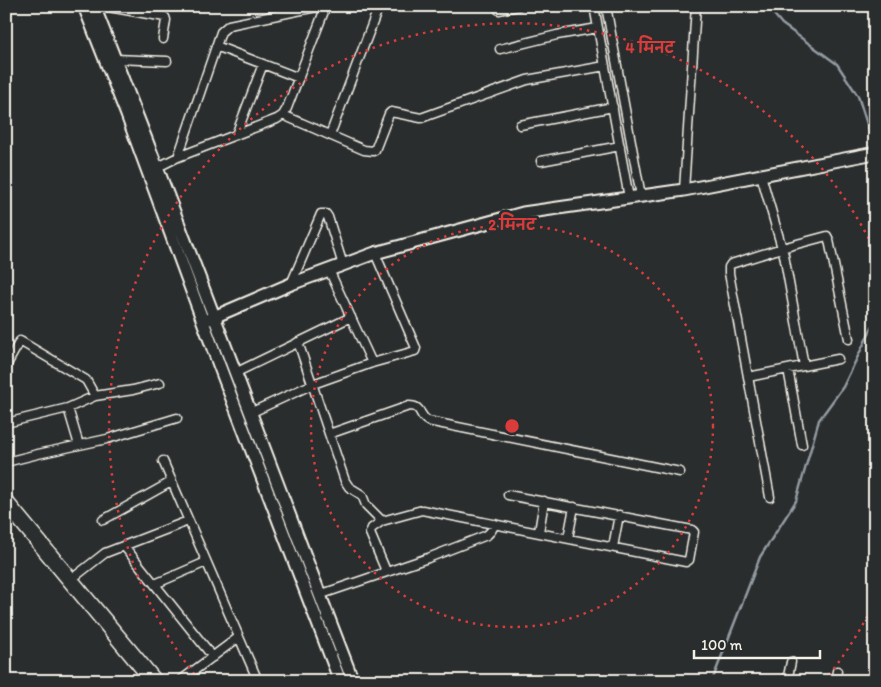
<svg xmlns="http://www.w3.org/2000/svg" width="881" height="687" font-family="Itim,'Playpen Sans Deva',sans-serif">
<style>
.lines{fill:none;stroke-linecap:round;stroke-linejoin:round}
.stream{stroke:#939ca2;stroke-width:2.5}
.minor-casing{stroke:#f4f1e8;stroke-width:11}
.secondary-casing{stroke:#f4f1e8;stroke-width:15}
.minor{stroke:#2a2d2e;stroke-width:8}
.secondary{stroke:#2a2d2e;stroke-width:11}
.ring{fill:none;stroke:#d93c3b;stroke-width:2.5;stroke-dasharray:2.5 5}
.centre{fill:#d93c3b;stroke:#2a2d2e;stroke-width:2.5}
.ring-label{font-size:15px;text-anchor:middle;font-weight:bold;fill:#d93c3b;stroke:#2a2d2e;stroke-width:5;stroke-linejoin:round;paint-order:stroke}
</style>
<rect width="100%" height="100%" fill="#2a2d2e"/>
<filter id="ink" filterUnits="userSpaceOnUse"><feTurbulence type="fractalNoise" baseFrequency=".02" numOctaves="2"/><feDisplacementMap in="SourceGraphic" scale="10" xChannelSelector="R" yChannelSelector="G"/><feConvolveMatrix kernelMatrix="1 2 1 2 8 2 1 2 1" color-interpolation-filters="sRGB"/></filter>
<g filter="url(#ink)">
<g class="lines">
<path class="stream" d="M767,6L782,24L837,64L858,96L875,149
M712,681L760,557L796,501L819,420L843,387L875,321"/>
<g class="minor-casing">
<path id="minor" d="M103,6L165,17L166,20L163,39
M594,6L629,198
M606,6L641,196
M499,10L518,6
M216,46L299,78
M500,49L557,35L598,28
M115,59L167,61
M283,115L364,150L373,151L375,150L389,114L391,112L421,118L527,80L605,66
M520,125L613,107
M236,135L263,64
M330,135L379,6
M178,157L221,32L229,25L321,6
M541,161L620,146
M158,167L178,157L277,119L283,115L287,108L326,6
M761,175L784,255L804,366
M684,190L696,6
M329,270L372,363
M291,284L321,214H326L328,217L343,265
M298,342L345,481L349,487L362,495L366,505L382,521
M6,366L20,341L86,380L95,396
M788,369L802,445
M235,373L351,317
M748,377L838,359
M68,408L79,445
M250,413L313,384L372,363L415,351L416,348L375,253
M6,423L68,408L95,396L133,390L160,383
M329,434L409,406C423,406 418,416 428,421L680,472
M163,461L258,681
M6,462L38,454L107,439L177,418
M6,497L159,681
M770,497L729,273V267L731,264L782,248L827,236L829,240L849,339
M6,508L149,681
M103,520L171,482
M539,532L544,501
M568,538L574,507
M124,546L213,657
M613,547L619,515
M386,571L370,533L372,528L382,521L422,510L686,562L689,560L694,532L692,530L508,495
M73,578L105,553L188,521
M155,584L206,562
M319,595L428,558L487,535L491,531L495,524
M180,681L239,637
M787,681L791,662
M835,681L837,671"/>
</g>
<g class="secondary-casing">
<path id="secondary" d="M84,6L127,115L219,365L340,681
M94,6C183,230 266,456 353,681
M209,319L291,284L375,253L523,213L684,190L875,153"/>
</g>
<use href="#minor" class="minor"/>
<use href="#secondary" class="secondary"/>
</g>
</g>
<g class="ring">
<circle cx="512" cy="426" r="201"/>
<path d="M874 603A403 403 0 0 1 825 680M199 680A403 403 0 1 1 874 249"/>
</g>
<circle cx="512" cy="426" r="8" class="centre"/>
<g class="ring-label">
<text x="650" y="53">4 मिनट</text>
<text x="512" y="230">2 मिनट</text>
</g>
<rect width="881" height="687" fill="none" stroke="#2a2d2e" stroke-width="25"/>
<rect x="12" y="12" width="856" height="662" fill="none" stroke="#f4f1e8" stroke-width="2" filter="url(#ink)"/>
<path d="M694 650v8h126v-8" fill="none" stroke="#f4f1e8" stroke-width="2.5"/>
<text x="701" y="650" font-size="15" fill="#f4f1e8" stroke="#2a2d2e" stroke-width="4" paint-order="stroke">100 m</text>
</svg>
